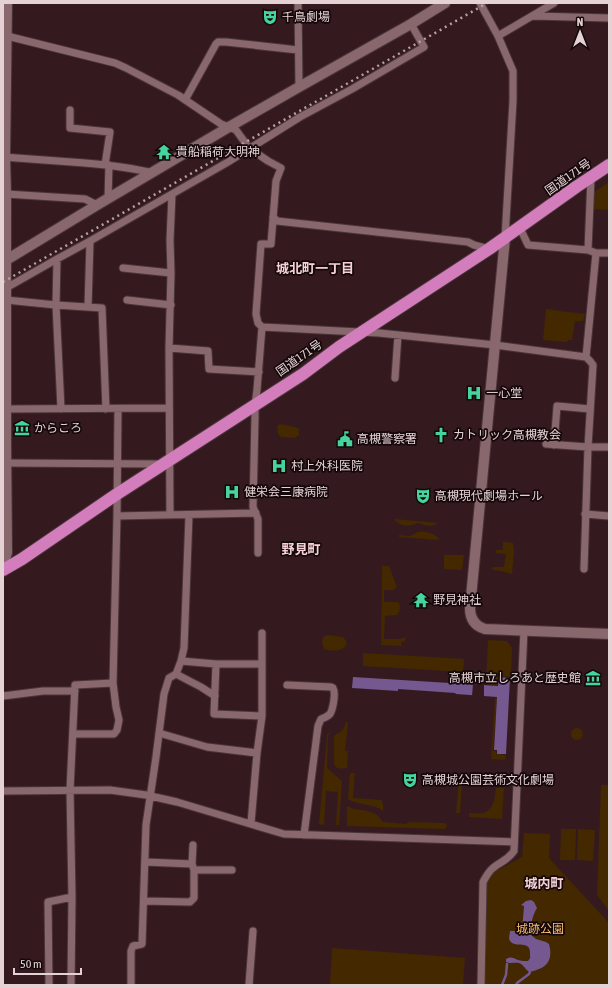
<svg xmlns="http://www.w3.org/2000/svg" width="612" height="988" font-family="'Asap Condensed','Noto Sans JP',sans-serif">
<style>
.green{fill:#442800}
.water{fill:#74588f}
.pier{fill:#341a1f}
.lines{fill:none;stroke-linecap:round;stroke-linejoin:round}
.stream{stroke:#74588f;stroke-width:2.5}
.street-casing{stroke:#4b353a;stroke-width:9}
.secondary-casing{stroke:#4b353a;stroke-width:12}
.highway-casing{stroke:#4b353a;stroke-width:14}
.street{stroke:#89686d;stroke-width:7}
.secondary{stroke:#89686d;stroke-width:10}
.highway{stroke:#d37dbc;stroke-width:12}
.rail{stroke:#b6a1a3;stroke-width:2.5;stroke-dasharray:2 4;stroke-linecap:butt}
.labels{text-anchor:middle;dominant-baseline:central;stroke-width:3.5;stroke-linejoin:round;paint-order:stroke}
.poi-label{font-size:12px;fill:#e5d2d4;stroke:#14080a;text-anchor:start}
.street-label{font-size:12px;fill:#e5d2d4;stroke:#14080a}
.park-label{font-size:12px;fill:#febe6f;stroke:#14080a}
.neighbourhood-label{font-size:13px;font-weight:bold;fill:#f6d1d6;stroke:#14080a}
</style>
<rect width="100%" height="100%" fill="#341a1f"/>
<path class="green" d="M609,182V210L593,209V193Z
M546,309L560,311L585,314L583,321H575L572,340H568L566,342L543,340Z
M280,424L295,427L299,429V435L295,438L281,437L278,434L277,426Z
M395,520V519L438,523C429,529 426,524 417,523C409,527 401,527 395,520Z
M418,532C427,531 434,533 440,540L399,537V535L410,536Z
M503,542H507L513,543L514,552L512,574L501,571L492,570L493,567H504L506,554L495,553L496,550H503Z
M444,555H464L462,570L444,569Z
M382,566H389L397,587L393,590H384V602H398C401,606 400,611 397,615L385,616L384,639H401L404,637L405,638V641L401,642V646L381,645Z
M328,635L343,637L347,642L345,647C338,652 332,651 324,649L322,644L323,637Z
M488,640L507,641L512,648L511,677L498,676V685L486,684Z
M363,653L464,659L463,672L363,666Z
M495,698H497L493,751H496V754L506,755L505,760L491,759Z
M346,722H348L345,751H348L347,768H343L342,769C338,768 335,768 334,763V737L335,735C342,732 344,729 346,722Z
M571 734a6 6 0 1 1 12 0a6 6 0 1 1-12 0Z
M330,732L328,737L327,768L342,781L339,825H336L338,792L326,791L324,825L319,824L327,737V734Z
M350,773H355L353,798L382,800V803L383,804V811C373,803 359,806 348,799Z
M459,780L462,781L460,813H456Z
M601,785H609V911L597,895Z
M496,788H504L502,819L469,817V813C473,813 479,814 483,813C494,810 495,797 496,788Z
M347,806C356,811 367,809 375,814C380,816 380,820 384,822L405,824L410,822L445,823L447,826L445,829L347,826Z
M561,829H576L575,860H560Z
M578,829L595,830L593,861L577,860Z
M524,833L550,834L549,858L609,923V985H483L487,883L494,872L522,857Z
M332,948L465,958L463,985H330Z"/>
<path class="water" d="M353,677L498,686L499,677L510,678L506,754H497V750H494L497,697L456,694L455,693L398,689V691L352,688Z
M531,900L534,902L537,908C532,916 531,925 530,934L536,939L546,942L549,944C554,962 545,969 529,972C525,969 523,964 519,963C514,962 511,964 506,962V959C511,956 513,958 518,960C521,961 525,961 528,961C531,957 530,959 530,954C531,939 516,949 510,941C508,938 510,934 510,931H522L524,906L521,905L526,901Z"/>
<path class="pier" d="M473,684L484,685V697L472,696Z"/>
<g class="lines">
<path class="stream" d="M502,985L506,975L507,964
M516,985L517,983L529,974L530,972"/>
<g class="street-casing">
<path id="street" d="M298,3L299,87
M480,3L498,36L513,71V101L505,238
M533,16L609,18
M7,36L115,63L126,68L178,95L221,124L236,130L249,148L268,161L281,168L276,181L271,244H261L256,314L258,323L262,327L379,333L495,345L586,357L590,361L593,365L588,447H609
M498,36L554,3
M185,100L216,44L218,42H226L298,50
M70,110V128L110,132L105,165
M3,157C31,159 58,161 85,163C108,165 130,167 152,173
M6,194L85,199L97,205
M108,199L109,165
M273,217L277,221L468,242L474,245L489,249
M520,228L528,245L588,250L596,253H609
M588,250L591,178
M57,259L56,305L102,308L106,409
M123,268L171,273
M6,288L57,259L90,241L172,194
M6,300L56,305L61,409
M127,300L171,305
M88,307L90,241
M169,348L208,351L209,369L259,372
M586,357L596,253
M395,378L398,335
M6,409L169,408
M546,444L588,447L584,569
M554,445L557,406L590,409
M6,463L162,464
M585,514L609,516
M170,515L169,348L171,273L170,240L172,194L228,162L300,117L352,89L424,47L411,24
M117,516L256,513
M258,553V519L253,507L255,417V405L257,390L262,327
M181,661L216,664H262
M216,664L214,714L262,716
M176,674L201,687L215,696
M287,685L331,687L333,688C336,693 333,709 330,714C327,717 324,718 321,719L318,726L304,835
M3,696L43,691H75
M159,733L207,747L257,753
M73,734H114L117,730L119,720L116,707L113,683
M3,791L110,790L146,795L177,802L284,834L514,842
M251,823L257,753L262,716V633
M192,864L193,845
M194,870H232
M144,901L190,902L194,898V870L192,864L145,862
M49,985L48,902L72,897L70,790L75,685L113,683L117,516L118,409
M71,985L72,897
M131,985V951L133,946L142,944L146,825L156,757L164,694L169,678L176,674L181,661L184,648L189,515
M249,985L253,931
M481,985L483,882C486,877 488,872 493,868C501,861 506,862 514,851L524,630"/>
</g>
<g class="secondary-casing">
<path id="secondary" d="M505,238L470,608C470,619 475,626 485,629L609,634
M3,262L97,205L229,127L299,87L411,24L445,3
M3,565L7,553L6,438V194L5,157L7,3"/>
</g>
<g class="highway-casing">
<path id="highway" d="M3,570L22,559L117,494L303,374L339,347L489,249L576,187L609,165"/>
</g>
<use href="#street" class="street"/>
<use href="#secondary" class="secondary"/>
<use href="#highway" class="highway"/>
<path class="rail" d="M3,282L487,3"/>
</g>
<defs>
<g id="theatre-bare" transform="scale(1.2)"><path d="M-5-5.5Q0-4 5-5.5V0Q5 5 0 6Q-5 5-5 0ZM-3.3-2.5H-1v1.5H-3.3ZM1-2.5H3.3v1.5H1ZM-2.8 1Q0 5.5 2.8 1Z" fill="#46d49e" stroke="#14080a" stroke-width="2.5" paint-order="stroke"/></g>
<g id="temple-bare" transform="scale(1.2)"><path d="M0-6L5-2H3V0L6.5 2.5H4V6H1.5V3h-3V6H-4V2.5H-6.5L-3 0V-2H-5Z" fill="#46d49e" stroke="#14080a" stroke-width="2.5" paint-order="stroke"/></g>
<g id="hospital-bare" transform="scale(1.2)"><path d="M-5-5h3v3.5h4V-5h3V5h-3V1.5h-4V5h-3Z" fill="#46d49e" stroke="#14080a" stroke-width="2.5" paint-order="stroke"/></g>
<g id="museum-bare" transform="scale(1.2)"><path d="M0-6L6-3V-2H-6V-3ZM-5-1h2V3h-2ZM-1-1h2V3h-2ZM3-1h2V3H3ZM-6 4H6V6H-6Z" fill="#46d49e" stroke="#14080a" stroke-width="2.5" paint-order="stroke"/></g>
<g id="church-bare" transform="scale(1.2)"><path d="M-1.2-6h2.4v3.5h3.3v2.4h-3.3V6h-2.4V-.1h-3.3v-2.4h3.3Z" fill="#46d49e" stroke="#14080a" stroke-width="2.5" paint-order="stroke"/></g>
<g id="civic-bare" transform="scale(1.2)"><path d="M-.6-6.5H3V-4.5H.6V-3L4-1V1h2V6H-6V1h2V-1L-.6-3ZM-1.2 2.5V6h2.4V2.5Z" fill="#46d49e" stroke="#14080a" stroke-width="2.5" paint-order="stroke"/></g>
</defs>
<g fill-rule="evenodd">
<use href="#theatre-bare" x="270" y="17"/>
<use href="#temple-bare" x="164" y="152"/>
<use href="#hospital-bare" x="474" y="393"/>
<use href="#museum-bare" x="22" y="428"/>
<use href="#church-bare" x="441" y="435"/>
<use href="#civic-bare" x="345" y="439"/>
<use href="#hospital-bare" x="279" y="466"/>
<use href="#hospital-bare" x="232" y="492"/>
<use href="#theatre-bare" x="423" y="496"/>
<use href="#temple-bare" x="421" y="600"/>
<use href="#museum-bare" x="593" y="678"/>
<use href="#theatre-bare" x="410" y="780"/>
</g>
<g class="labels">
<g class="poi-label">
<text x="282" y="17">千鳥劇場</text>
<text x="176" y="152">貴船稲荷大明神</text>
<text x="486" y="393">一心堂</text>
<text x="34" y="428">からころ</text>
<text x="453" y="435">カトリック高槻教会</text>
<text x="357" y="439">高槻警察署</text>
<text x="291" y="466">村上外科医院</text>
<text x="244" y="492">健栄会三康病院</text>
<text x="435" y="496">高槻現代劇場ホール</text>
<text x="433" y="600">野見神社</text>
<text x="581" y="678" text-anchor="end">高槻市立しろあと歴史館</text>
<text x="422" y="780">高槻城公園芸術文化劇場</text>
</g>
<g class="street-label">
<text transform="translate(568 177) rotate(-35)">国道171号</text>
<text transform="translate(299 358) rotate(-35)">国道171号</text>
</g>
<g class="park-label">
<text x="540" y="929">城跡公園</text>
</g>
<g class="neighbourhood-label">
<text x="315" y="268">城北町一丁目</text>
<text x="301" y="549">野見町</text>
<text x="544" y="883">城内町</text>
</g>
</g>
<rect width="612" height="988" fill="none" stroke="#e5d2d4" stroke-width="8"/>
<g transform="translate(580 32)" stroke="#14080a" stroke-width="3" paint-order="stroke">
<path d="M0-3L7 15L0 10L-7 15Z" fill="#e5d2d4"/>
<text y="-6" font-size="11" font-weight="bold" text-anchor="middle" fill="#e5d2d4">N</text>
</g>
<path d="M14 968v6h67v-6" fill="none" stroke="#e5d2d4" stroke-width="2"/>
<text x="20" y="968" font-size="12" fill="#e5d2d4" stroke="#14080a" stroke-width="3" paint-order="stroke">50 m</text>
</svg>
